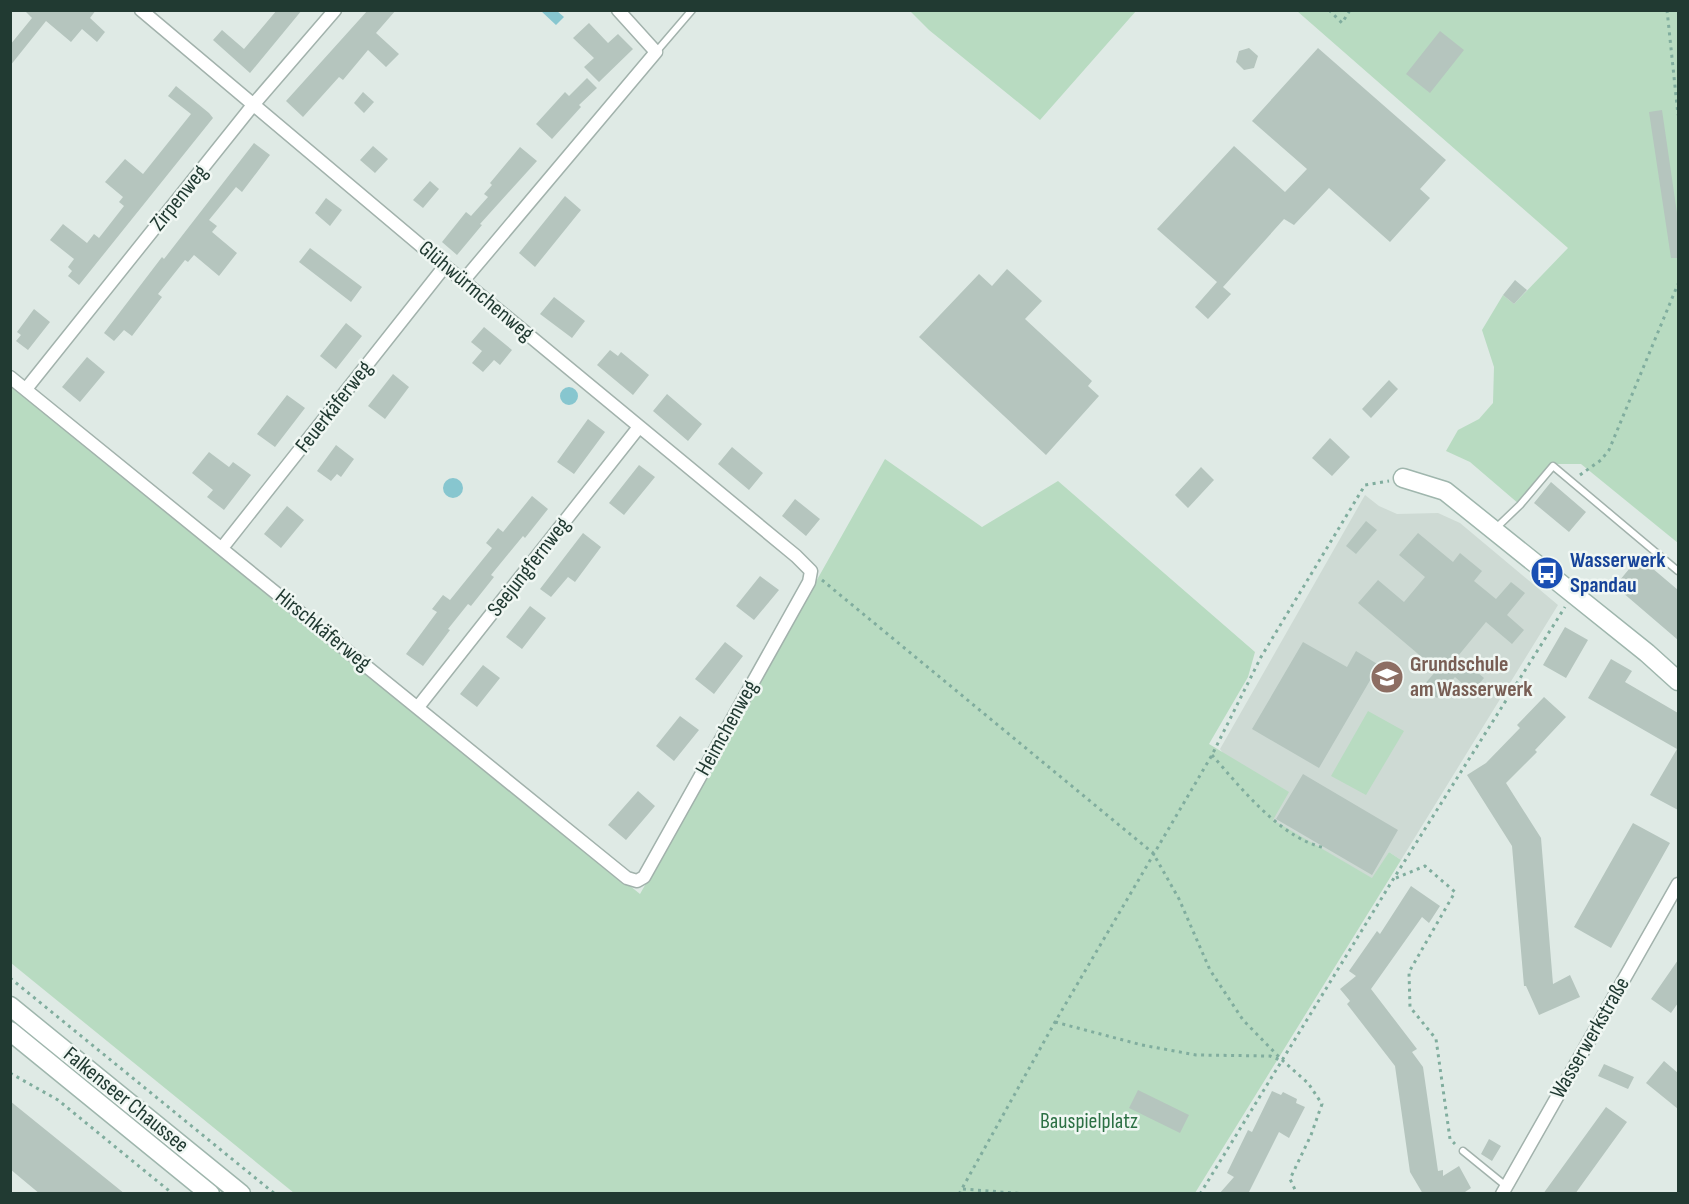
<svg xmlns="http://www.w3.org/2000/svg" width="1689" height="1204" font-family="'Sofia Sans Condensed',sans-serif">
<style>
.built{fill:#cedad4}
.green{fill:#b8dbc1}
.water{fill:#87c6cf}
.building{fill:#b5c5be}
.lines{fill:none;stroke-linecap:round;stroke-linejoin:round}
.lane-casing{stroke:#a2b2ac;stroke-width:9}
.street-casing{stroke:#a2b2ac;stroke-width:15}
.secondary-casing{stroke:#9fb6ad;stroke-width:21}
.path{stroke:#80ad9e;stroke-width:3;stroke-dasharray:3 4.5;stroke-linecap:butt}
.lane{stroke:#fff;stroke-width:6}
.street{stroke:#fff;stroke-width:12}
.secondary{stroke:#fff;stroke-width:18}
.labels{text-anchor:middle;dominant-baseline:central;stroke-width:5;stroke-linejoin:round;paint-order:stroke}
.street-label{font-size:22px;fill:#213a32;stroke:#f0f7f3}
.transit-label{font-size:22px;font-weight:bold;fill:#164399;stroke:#f0f7f3;text-anchor:start}
.education-label{font-size:22px;font-weight:bold;fill:#785e54;stroke:#f0f7f3;text-anchor:start}
.park-label{font-size:22px;fill:#2c7044;stroke:#f0f7f3}
</style>
<rect width="100%" height="100%" fill="#dfeae5"/>
<path class="built" d="M1365,495L1379,506L1397,514L1438,513L1460,523L1558,605L1401,860L1389,852L1373,879L1272,820L1220,749Z"/>
<path class="green" d="M910,11H1136L1040,120L929,30Z
M1297,11H1678V543L1581,464H1554L1519,504L1470,462L1446,451L1458,430L1479,419L1493,403L1494,367L1482,330L1503,295L1514,304L1568,248Z
M10,385L640,894L885,459L982,527L1058,481L1255,652L1248,677L1209,744L1289,792L1273,820L1372,878L1389,852L1401,860L1195,1193H294L11,963Z
M1368,711L1404,731L1366,795L1331,776Z
M10,1016L229,1193H223L11,1021Z"/>
<path class="water" d="M541,11H557L564,17L556,25Z
M560 396a9 9 0 1 1 18 0a9 9 0 1 1-18 0Z
M443 488a10 10 0 1 1 20 0a10 10 0 1 1-20 0Z"/>
<path class="building" d="M24,10H96L90,18L105,32L97,42L82,29L71,42L46,21L10,66V45L32,18Z
M277,10H302L250,73L213,40L222,30L244,49Z
M368,10H396L376,33L399,54L386,67L368,50L343,80L339,77L303,117L286,101Z
M589,23L608,43L618,34L633,49L599,82L584,67L594,58L573,38Z
M1440,31L1464,50L1430,93L1406,74Z
M1249,48L1258,56L1254,68L1244,70L1236,62L1239,51Z
M1318,48L1446,160L1420,189L1430,198L1390,242L1329,188L1294,225L1284,219L1223,287L1231,294L1208,319L1195,307L1217,282L1157,229L1234,146L1285,192L1307,169L1252,121Z
M587,78L597,88L579,105L581,107L552,139L536,124L565,92L569,96Z
M176,86L209,113L213,118L79,285L68,276L72,271L68,267L74,259L50,240L63,224L87,243L94,234L99,238L124,206L119,202L123,197L105,182L125,159L143,174L191,114L168,96Z
M363,92L374,102L364,113L354,103Z
M1662,110L1678,220V258H1671L1649,112Z
M254,143L270,155L242,192L236,187L209,220L217,226L212,232L237,253L219,276L194,255L188,262L185,260L158,294L162,297L132,336L124,330L114,341L104,333L162,257L164,259Z
M373,146L388,159L375,173L360,160Z
M520,147L537,161L480,224L482,225L457,255L442,242L466,212L471,216L488,197L484,194L492,185L490,183Z
M430,181L439,189L423,208L413,200Z
M565,196L581,210L535,267L519,253Z
M326,198L342,210L330,226L315,213Z
M310,248L362,287L351,302L299,262Z
M1007,269L1042,301L1025,319L1092,381L1088,386L1099,396L1046,455L919,337L979,274L992,286Z
M1515,280L1527,290L1514,304L1503,295Z
M554,297L585,321L572,338L540,314Z
M34,309L50,322L28,350L16,341L21,335L17,332Z
M346,323L362,336L336,369L320,356Z
M484,327L512,350L500,365L494,360L483,372L472,363L482,351L471,342Z
M610,350L618,356L621,352L649,375L633,395L597,365Z
M87,357L105,372L80,402L62,387Z
M393,374L409,387L385,419L368,406Z
M1389,380L1398,389L1371,418L1362,409Z
M667,394L702,424L688,441L653,411Z
M287,395L305,408L275,447L257,434Z
M588,419L605,432L574,474L557,462Z
M1330,438L1350,457L1332,476L1312,458Z
M336,445L354,459L341,477L337,474L331,481L317,471Z
M732,447L763,473L749,490L718,464Z
M209,452L229,467L233,462L251,475L224,510L207,497L213,490L192,473Z
M639,465L655,477L624,515L609,503Z
M1201,467L1214,480L1188,508L1175,495Z
M1551,482L1586,512L1569,532L1534,503Z
M532,496L548,509L525,538L523,536L491,575L494,577L471,606L468,604L448,629L450,630L423,666L406,654L437,612L432,609L443,595L450,600L492,548L486,543L498,528L503,532Z
M795,499L820,519L806,536L782,516Z
M287,506L304,520L281,548L264,534Z
M1366,521L1377,530L1356,554L1346,546Z
M583,533L601,547L575,582L568,577L551,597L540,589Z
M1418,533L1453,562L1460,553L1482,571L1474,581L1496,599L1511,582L1525,593L1507,615L1524,630L1512,644L1486,622L1458,656L1484,678L1472,692L1455,677L1437,698L1422,687L1437,670L1358,603L1378,580L1404,602L1425,577L1399,555Z
M1639,557L1678,590V640L1615,586Z
M760,576L779,590L754,620L736,606Z
M530,606L546,618L522,649L506,637Z
M1565,627L1588,640L1566,678L1543,665Z
M725,642L743,656L714,694L695,679Z
M1303,642L1347,667L1356,651L1379,665L1319,768L1252,729Z
M1611,659L1632,671L1625,682L1678,713V810L1650,795L1677,749L1588,698Z
M483,665L500,678L477,707L460,694Z
M1544,697L1566,717L1535,750L1537,752L1506,783L1541,838L1553,984L1570,975L1580,997L1539,1015L1526,986H1524L1512,846L1467,775L1486,763L1520,728L1517,725Z
M680,716L699,730L674,761L656,746Z
M1303,774L1398,830L1372,875L1276,819Z
M638,791L655,806L626,840L608,825Z
M1633,823L1670,843L1611,948L1574,927Z
M1411,886L1440,906L1429,923L1422,917L1371,989L1417,1049L1412,1052L1423,1067L1438,1171L1443,1170V1176L1459,1166L1471,1188L1462,1194H1423L1410,1172L1395,1066L1347,1004L1350,1001L1340,989L1356,976L1349,971L1377,931L1380,934Z
M1678,960V1003L1671,1013L1651,999Z
M1664,1061L1678,1073V1109L1646,1083Z
M1604,1064L1634,1077L1628,1089L1598,1076Z
M1138,1090L1189,1115L1180,1133L1129,1108Z
M1272,1091L1281,1095L1283,1092L1297,1099L1296,1103L1305,1107L1289,1138L1279,1132L1248,1194H1219L1234,1177L1227,1173L1248,1130L1252,1132Z
M10,1101L125,1194H40L10,1169Z
M1606,1107L1627,1122L1575,1194H1543Z
M1489,1139L1501,1146L1492,1161L1481,1154Z"/>
<g class="lines">
<g class="lane-casing">
<path id="lane" d="M656,52L692,10
M1495,529L1520,505L1553,466L1678,571
M1463,1151L1506,1186"/>
</g>
<g class="street-casing">
<path id="street" d="M464,280L656,52L618,10
M10,377L627,878L637,881L644,877L809,582L811,571L796,556L445,266L141,10
M26,389L253,105L335,10
M222,548L445,266
M418,707L639,427
M1502,1194L1678,884"/>
</g>
<g class="secondary-casing">
<path id="secondary" d="M1403,478L1445,491L1647,653L1678,681
M10,1006L241,1194
M10,1031L210,1194"/>
</g>
<path class="path" d="M1329,10L1342,23L1350,10
M1667,10L1678,115
M1580,475L1601,460L1609,450L1678,284
M822,580L1153,853L1179,899L1210,970L1243,1020L1282,1060L1308,1083L1322,1104L1311,1135L1290,1179L1297,1194
M1212,755C1241,788 1282,840 1326,848
M1396,878L1425,866L1455,892L1409,972L1410,1007L1436,1039L1450,1139L1455,1144
M10,978L275,1194
M1055,1022L1142,1045L1196,1055L1270,1056L1280,1060
M10,1073L58,1100L173,1194
M963,1189L1027,1194
M959,1194L1055,1022L1212,755L1261,657L1365,485L1389,481
M1200,1194L1394,878L1565,607"/>
<use href="#lane" class="lane"/>
<use href="#street" class="street"/>
<use href="#secondary" class="secondary"/>
</g>
<defs>
<g id="bus-disc" transform="scale(1.725)"><circle r="9.5" fill="#1a4fb4" stroke="#f0f7f3"/><path d="M-5-6H5V4H4V6H2V4H-2V6H-4V4H-5ZM-3.5-4V0h7V-4ZM-3.5 1.2v1.5H-2V1.2ZM2 1.2v1.5H3.5V1.2Z" fill="#fff"/></g>
<g id="school-disc" transform="scale(1.725)"><circle r="9.5" fill="#8d6e63" stroke="#f0f7f3"/><path d="M0-5L7-2L0 1L-7-2ZM-4 1L0 2.5L4 1V4Q0 6-4 4Z" fill="#fff"/></g>
</defs>
<g fill-rule="evenodd">
<use href="#bus-disc" x="1547" y="573"/>
<use href="#school-disc" x="1387" y="677"/>
</g>
<g class="labels">
<g class="street-label">
<text transform="translate(179 198) rotate(-51)">Zirpenweg</text>
<text transform="translate(476 291) rotate(40)">Glühwürmchenweg</text>
<text transform="translate(334 407) rotate(-52)">Feuerkäferweg</text>
<text transform="translate(529 567) rotate(-52)">Seejungfernweg</text>
<text transform="translate(323 630) rotate(39)">Hirschkäferweg</text>
<text transform="translate(727 728) rotate(-61)">Heimchenweg</text>
<text transform="translate(1590 1038) rotate(-60)">Wasserwerkstraße</text>
<text transform="translate(126 1100) rotate(39)">Falkenseer Chaussee</text>
</g>
<g class="transit-label">
<text x="1570" y="560">Wasserwerk<tspan x="1570" dy="25">Spandau</tspan></text>
</g>
<g class="education-label">
<text x="1410" y="664">Grundschule<tspan x="1410" dy="25">am Wasserwerk</tspan></text>
</g>
<g class="park-label">
<text x="1089" y="1121">Bauspielplatz</text>
</g>
</g>
<rect width="1689" height="1204" fill="none" stroke="#213a32" stroke-width="24"/>
</svg>
